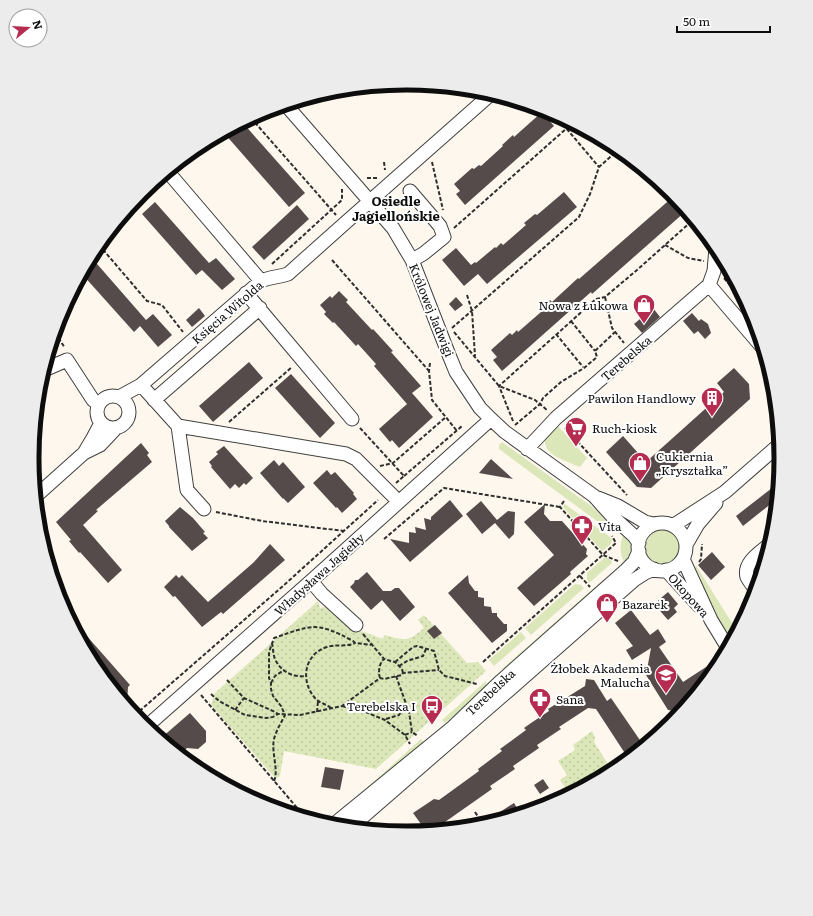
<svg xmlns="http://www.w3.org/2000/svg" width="813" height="916" font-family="Literata,serif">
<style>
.grass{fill:#dbe7b9}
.park{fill:url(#park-dots)}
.building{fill:#554b4a}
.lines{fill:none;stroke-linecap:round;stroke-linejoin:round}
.minor-casing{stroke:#404040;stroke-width:15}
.path{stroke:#2f2f2f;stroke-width:2;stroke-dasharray:4 2;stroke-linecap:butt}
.minor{stroke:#fff;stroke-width:13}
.labels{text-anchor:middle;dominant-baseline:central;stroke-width:4;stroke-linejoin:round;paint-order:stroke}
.poi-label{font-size:12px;fill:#0d0d0d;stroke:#fff;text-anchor:start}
.street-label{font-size:12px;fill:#0d0d0d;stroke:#fff}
.neighbourhood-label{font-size:13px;font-weight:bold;fill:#0d0d0d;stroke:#fff}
.rim{fill:none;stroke:#0d0d0d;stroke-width:5}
</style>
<defs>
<pattern id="park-dots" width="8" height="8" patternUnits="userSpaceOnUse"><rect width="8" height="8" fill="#dbe7b9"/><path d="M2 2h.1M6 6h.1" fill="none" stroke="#bbc59e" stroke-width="1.8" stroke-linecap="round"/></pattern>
</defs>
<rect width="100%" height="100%" fill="#fef7ed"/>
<path class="grass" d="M557,425L587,458L580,467C568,461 543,456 545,439Z
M502,442L598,511L612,529L609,530L499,449V445Z
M565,504L610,537L612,539L611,544L602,551L563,507Z
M646 547a17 17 0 1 1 34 0a17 17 0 1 1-34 0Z
M625,532C634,547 634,549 626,564C619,557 619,540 625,532Z
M605,557L611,560L612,563L589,583L587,579V573Z
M697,565V567L732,623L745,615L731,642L721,623L696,580L701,578L695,568Z
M611,578L508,668L502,669L604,579Z
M575,584L581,585L584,588L531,635L525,628Z
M521,632L526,638L494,666L489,660Z
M486,681V685L482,692L445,723L442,720Z
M421,739L424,742L401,762L359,795Z"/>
<path class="park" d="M318,601L320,608L330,606L353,628L383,639L384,635C405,640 407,643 424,628L418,620L424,615L467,663L478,662L486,671L376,769L284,751L280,776L276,779L211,705L215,693Z
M592,731L595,737L594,742L608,764V771L569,794L560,780L567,775L558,761L575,750L573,745Z"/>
<path class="building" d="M542,112L554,126L465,205L456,194L460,191L454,184L472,168L474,169L479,165L481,166L503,146L502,145L513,135L514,137Z
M243,123L305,193L289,207L224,133Z
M564,192L577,207L487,284L478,274L464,286L442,260L456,248L471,265L475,262L476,263L495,247L496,248L501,243L503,245L526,225L524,223L535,214L537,215Z
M674,196L686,211L592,294L591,292L502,371L493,360L497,357L491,350L510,333L512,335L517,330L518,332L541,312L539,310L550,300L552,302L578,278L579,279Z
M155,202L209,263L216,258L235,279L222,290L202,270L196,275L142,214Z
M297,205L309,219L264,260L252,247Z
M91,257L146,320L153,314L172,335L158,347L140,326L134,332L82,274Z
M339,291L348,300L346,302L372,330L373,329L393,351L391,352L421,386L412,393L433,417L399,448L392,440L390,442L379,429L407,404L374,366L376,364L358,344L356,346L334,322L333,323L324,314L326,312L320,305L330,296L332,298Z
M456,297L463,305L455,311L449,304Z
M199,308L205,316L192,327L186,320Z
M653,308L660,317L642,333L634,324Z
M692,313L699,321L701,319L708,324L711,333L705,339L698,331L694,334L683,321Z
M249,362L263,378L213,422L199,406Z
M734,368L749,384L750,399L651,488L637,487L606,452L623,436L646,462L724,392L717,383Z
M291,374L335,423L320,438L275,388Z
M141,443L149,453L147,455L152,462L96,510L98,511L83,525L122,570L108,583L80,552L79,553L69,541L71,540L56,522Z
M224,446L253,478L246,485L244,483L239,488L235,484L230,489L211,467L212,466L209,462L218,454L216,452Z
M491,459L513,479L479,473Z
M274,460L279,466L283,462L305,487L288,503L283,498V499L260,473Z
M327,470L331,475L335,472L354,493L353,494L357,499L342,513L337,507L336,508L313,483Z
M772,488L777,495V499L743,526L736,516Z
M450,500L463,516L410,562L390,539L409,543V532L416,533L415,527L426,530L424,518L431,520V517Z
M481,501L497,520L508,511L515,512L514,534L509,539L495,523L482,534L466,514Z
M545,504L544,514L550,521H562L587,549L586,554L588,556L570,572L571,574L534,606L517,588L554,555L524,522Z
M180,507L193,518L205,532L203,533L208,538L192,551L169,527V526L165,521Z
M270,544L285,560L223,614L221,612L202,627L175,596L173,597L164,587L176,575L179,578L182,575L208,602L253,563Z
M712,552L725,567L711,580L698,565Z
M367,572L383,591H391L395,588H399L415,607L400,621L382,600L371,610L350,587L354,583L355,580H358Z
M468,575L469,583L475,591H478V597L484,598V606L491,607L492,613H497V616L504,624H507V631L492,643L448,593Z
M668,592L678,604L674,608L677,612L668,620L654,604Z
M631,610L650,635L658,629L666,642L659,647L683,682L723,656L718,666L686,705L676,711L668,710L646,675L651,648L632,660L626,650L633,646L615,623Z
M435,625L442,633L434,639L427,631Z
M78,626L130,685L128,687L127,704L95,666L75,629Z
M586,679L594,680L607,701L611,698L644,746L628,758L596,709L588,708L559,727L561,729L537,745L539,748L513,766L515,769L490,786L492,789L445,822L449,828L426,831L413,813L434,799L439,800L479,771L478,769L502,751L500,749L526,730L524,728L531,723L549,711L548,709L585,686Z
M190,713L206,731V742L198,749L187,748L180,754L161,738Z
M325,767L344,770L340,790L321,787Z
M543,779L549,788L540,794L534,785Z
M514,803L520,813L487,823L486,821Z"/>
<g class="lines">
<g class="minor-casing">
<path id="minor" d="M286,105L393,228L412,260L449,355L456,372L480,408L491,419L505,432L594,496L612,516L634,536L639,543
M168,172L261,281
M410,191L440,226L444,237L423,254L412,260
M709,285L762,347
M709,285L714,271L716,248
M246,293L352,419
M44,370L67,360L93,400L98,404
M141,385L178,426L187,490L204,509
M97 412a16 16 0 1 1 32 0a16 16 0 1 1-32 0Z
M119,397L141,385L261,281C270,277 279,277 288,274L344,224L491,94
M154,400L260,308
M178,426L346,454L356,459L399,502
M527,449L556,418L709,285
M84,453L93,438L101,423
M36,496L84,453L100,445L116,428
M598,498L618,506L645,522L654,524
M638 547a24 24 0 1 1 48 0a24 24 0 1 1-48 0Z
M674,525L725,492L780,444
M687,543L698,524L716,503
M683,559L711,620L728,648
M666,570L699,606
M311,581L322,594L356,625
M756,590C753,586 749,581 747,577C743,562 761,552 770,544
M146,727L311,581L491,419
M333,825L453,727L501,681L626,570L634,562L639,551
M351,827L509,690L634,580L645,573L654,569"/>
</g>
<path class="path" d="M555,115L599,167
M251,118L336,215
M384,162L385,170
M432,162L443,210
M367,178H377
M454,228L567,128
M99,245L147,301L162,305L183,332
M665,245L688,258L704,261
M332,260L429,371
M272,264L342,200V189
M724,278L748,306
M726,281L729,272
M467,295L472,311L475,356
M605,297L612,328L624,343
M571,321L595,351
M452,328L579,217L590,194L599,167L618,150
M454,332L499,386L535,400L547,410
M55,333L65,348
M556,334L583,367
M430,363L429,371L432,400L457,431
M37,404L41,402
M513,421L499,386L596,299L605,297L637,270L693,220
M229,422L292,367
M515,425L540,404L543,398L561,382L584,368L597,357L595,351L615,332
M360,428L404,476L396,483
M565,428L627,495
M380,466L393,463L446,417
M404,476L462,426
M564,501L560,507L603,555L618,561
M216,512L262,521L344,531
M384,539L444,488L560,507
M699,562L701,559L702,544
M580,576L590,587
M363,634L384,659L395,662L402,669L403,673
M272,643C273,648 273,654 275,659C280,671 293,678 306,676
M395,662L413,647L417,646L434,651L439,670L445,676L477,684
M483,662L616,543L612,536
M399,666L407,661L423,656L426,649
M396,676L409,712L412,732L418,736
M380,678C378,673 379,663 384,659
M227,680L244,698L275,712L278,714
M271,683L275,676L284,670
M211,694L219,701L245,715L266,718L273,717L278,714L300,715L342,706L380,678L384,679L402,675L403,673L439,670
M201,695L304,816
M342,706L363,711L385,720L405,735L410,744
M331,708C326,704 319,703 315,698C300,681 304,654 327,647C336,644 348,647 355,643
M235,710L244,698
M317,712L318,701
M135,715L283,586L378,500
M386,719L399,715L406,704
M405,735L412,732
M274,781C279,770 271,752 274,739C276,731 281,723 285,715L281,706L273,696L271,689V683L269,678V652L274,638C312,625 316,621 353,641L355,643L371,645
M475,812L483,824"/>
<use href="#minor" class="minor"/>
</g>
<defs>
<g id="shop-pin" transform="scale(1.15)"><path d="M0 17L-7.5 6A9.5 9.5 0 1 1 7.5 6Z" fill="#b62c51" stroke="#fff"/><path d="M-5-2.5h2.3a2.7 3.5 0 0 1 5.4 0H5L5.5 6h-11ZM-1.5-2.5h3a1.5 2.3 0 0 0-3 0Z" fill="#fff"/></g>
<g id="building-pin" transform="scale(1.15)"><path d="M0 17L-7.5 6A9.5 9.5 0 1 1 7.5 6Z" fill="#b62c51" stroke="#fff"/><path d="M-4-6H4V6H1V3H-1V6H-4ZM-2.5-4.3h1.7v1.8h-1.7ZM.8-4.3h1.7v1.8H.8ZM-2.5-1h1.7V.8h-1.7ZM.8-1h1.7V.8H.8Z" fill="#fff"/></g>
<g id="supermarket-pin" transform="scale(1.15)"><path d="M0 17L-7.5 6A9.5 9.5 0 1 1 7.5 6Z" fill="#b62c51" stroke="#fff"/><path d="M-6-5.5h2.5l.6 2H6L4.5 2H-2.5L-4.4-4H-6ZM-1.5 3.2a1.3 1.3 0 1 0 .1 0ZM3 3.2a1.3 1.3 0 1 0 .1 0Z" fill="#fff"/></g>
<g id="pharmacy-pin" transform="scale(1.15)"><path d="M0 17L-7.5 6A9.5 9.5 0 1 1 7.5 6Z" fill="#b62c51" stroke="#fff"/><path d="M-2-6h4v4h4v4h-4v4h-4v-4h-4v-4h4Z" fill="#fff"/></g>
<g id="school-pin" transform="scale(1.15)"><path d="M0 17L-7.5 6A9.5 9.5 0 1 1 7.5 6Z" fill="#b62c51" stroke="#fff"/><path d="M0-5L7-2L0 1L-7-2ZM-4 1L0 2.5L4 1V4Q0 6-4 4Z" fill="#fff"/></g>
<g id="bus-pin" transform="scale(1.15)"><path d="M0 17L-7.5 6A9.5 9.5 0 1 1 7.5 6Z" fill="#b62c51" stroke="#fff"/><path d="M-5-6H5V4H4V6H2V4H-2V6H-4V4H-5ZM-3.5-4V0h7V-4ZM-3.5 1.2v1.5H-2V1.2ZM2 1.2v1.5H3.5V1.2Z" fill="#fff"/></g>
</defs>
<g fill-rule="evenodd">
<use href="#shop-pin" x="644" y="305"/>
<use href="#building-pin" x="712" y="398"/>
<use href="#supermarket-pin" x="576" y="428"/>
<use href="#shop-pin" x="640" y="463"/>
<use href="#pharmacy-pin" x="582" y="526"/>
<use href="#shop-pin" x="607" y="604"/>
<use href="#school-pin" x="666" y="675"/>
<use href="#pharmacy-pin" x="540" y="699"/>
<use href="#bus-pin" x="432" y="706"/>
</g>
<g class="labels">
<g class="poi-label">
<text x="628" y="305" text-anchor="end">Nowa z Łukowa</text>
<text x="696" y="398" text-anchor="end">Pawilon Handlowy</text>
<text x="592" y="428">Ruch-kiosk</text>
<text x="656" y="456">Cukiernia<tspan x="656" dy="14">„Kryształka”</tspan></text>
<text x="598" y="526">Vita</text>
<text x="622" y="604">Bazarek</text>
<text x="650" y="668" text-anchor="end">Żłobek Akademia<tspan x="650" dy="14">Malucha</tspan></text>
<text x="556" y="699">Sana</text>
<text x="416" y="706" text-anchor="end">Terebelska I</text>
</g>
<g class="street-label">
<text transform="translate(432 310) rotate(68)">Królowej Jadwigi</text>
<text transform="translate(227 312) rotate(-41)">Księcia Witolda</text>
<text transform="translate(626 358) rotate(-41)">Terebelska</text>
<text transform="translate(319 574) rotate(-42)">Władysława Jagiełły</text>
<text transform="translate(689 595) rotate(48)">Okopowa</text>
<text transform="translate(490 692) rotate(-43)">Terebelska</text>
</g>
<g class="neighbourhood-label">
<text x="396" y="200">Osiedle<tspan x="396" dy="15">Jagiellońskie</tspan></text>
</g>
</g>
<path d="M0 0H813V916H0ZM406 90H407A367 367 0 0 1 774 457V459A367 367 0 0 1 407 826H406A367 367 0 0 1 39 459V457A367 367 0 0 1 406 90Z" fill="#ececec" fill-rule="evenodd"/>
<path class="rim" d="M406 90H407A367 367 0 0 1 774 457V459A367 367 0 0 1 407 826H406A367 367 0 0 1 39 459V457A367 367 0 0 1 406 90Z"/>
<g transform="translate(28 28) rotate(72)"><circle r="19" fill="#ffffff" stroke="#9e9e9e"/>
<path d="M0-3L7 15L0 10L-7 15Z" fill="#b62c51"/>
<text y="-6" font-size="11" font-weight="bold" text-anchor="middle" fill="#0d0d0d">N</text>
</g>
<path d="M677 26v6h93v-6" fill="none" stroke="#0d0d0d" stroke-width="2"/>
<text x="683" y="26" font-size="12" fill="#0d0d0d" stroke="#ffffff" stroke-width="3" paint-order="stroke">50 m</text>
</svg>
